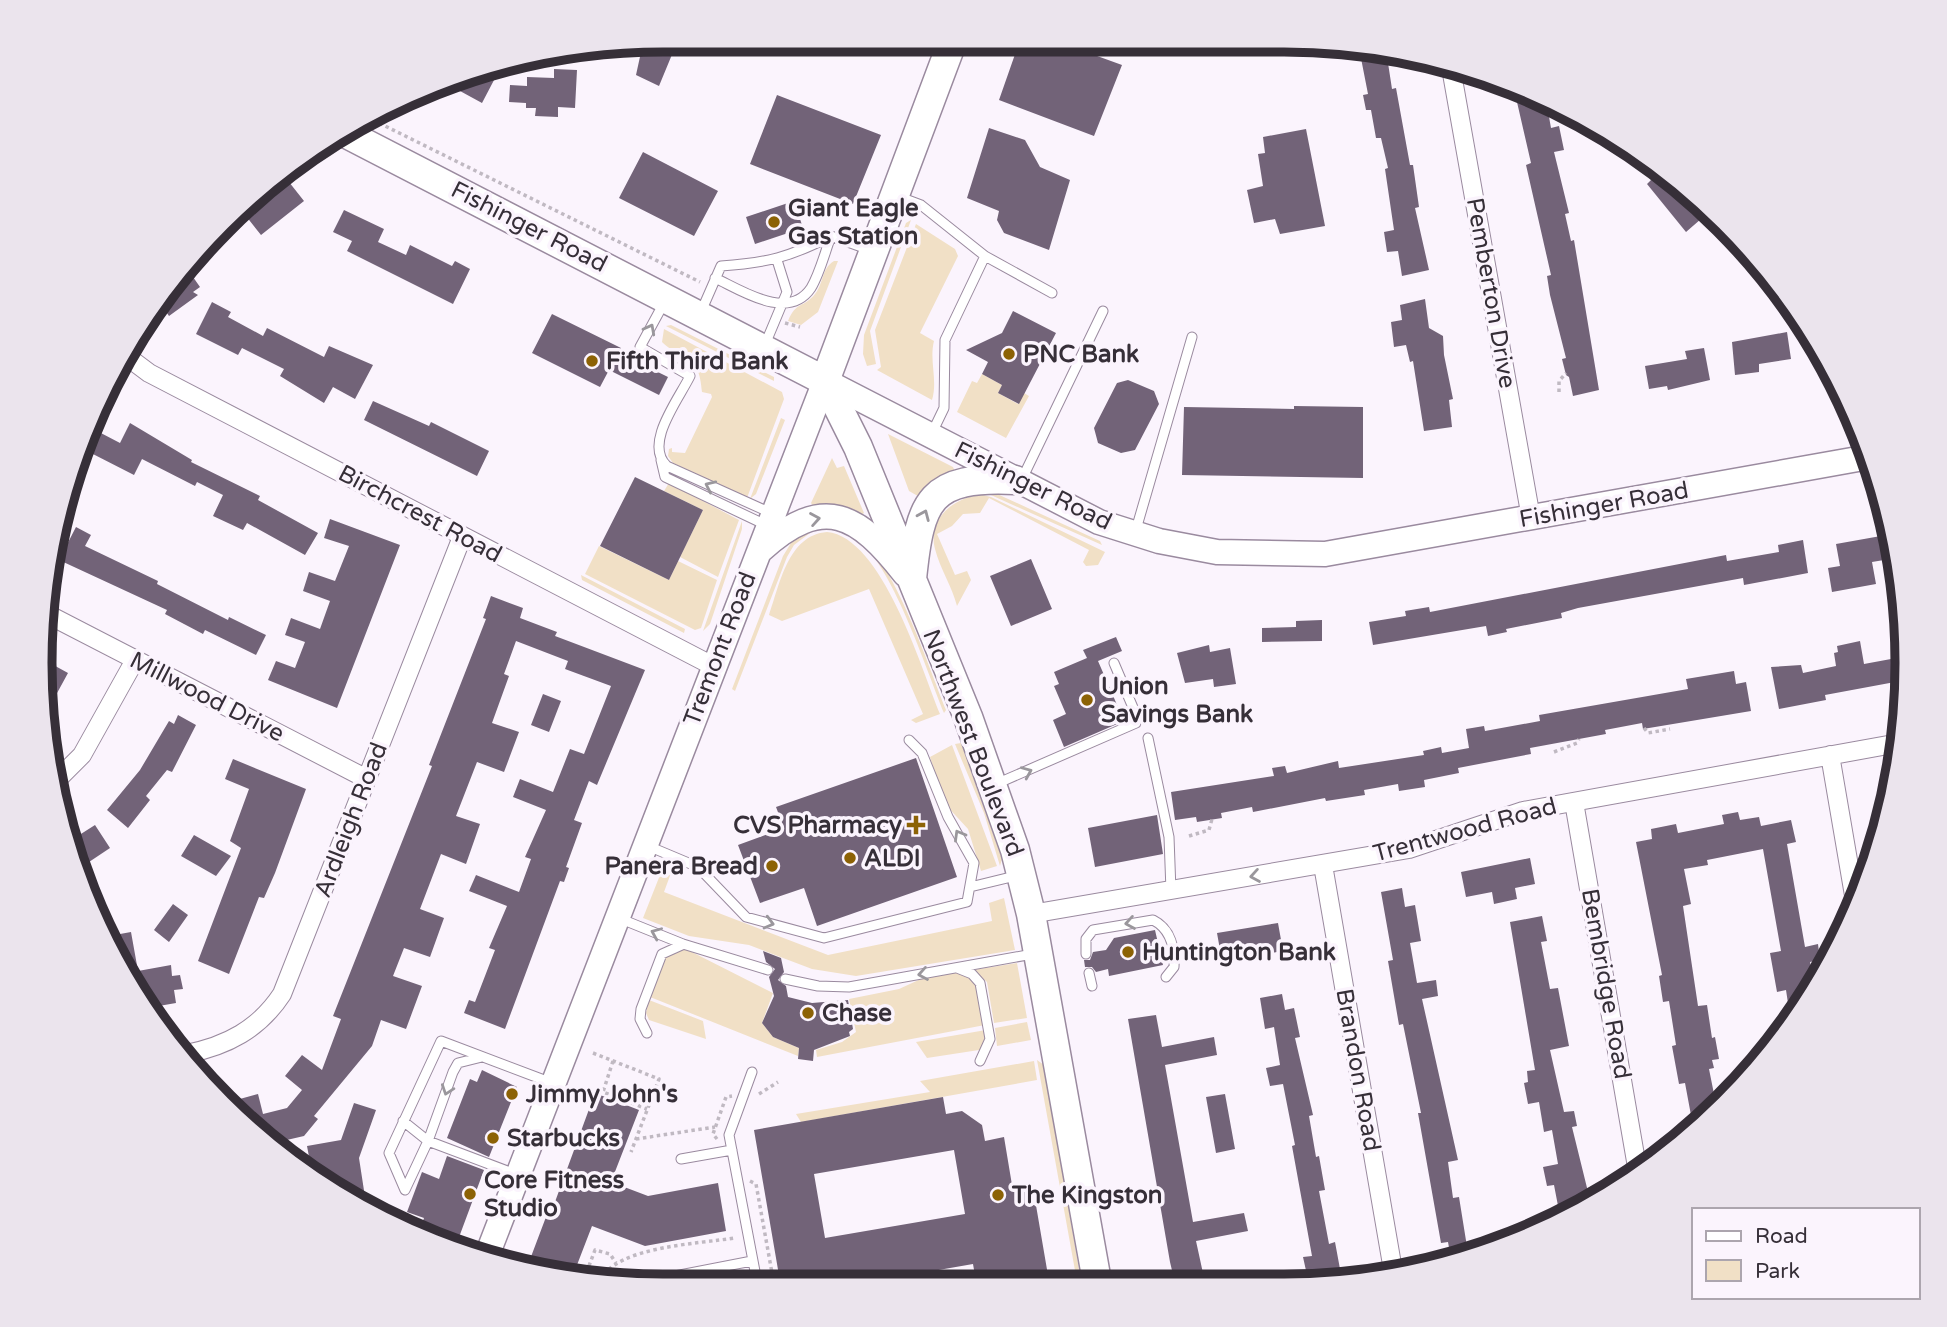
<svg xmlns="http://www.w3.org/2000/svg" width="1947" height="1327" font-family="'Varela Round',sans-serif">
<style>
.green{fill:#f1e0c6}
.building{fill:#726378;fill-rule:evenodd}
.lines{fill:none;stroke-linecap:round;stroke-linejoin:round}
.lane-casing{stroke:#9a8a9f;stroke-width:11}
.street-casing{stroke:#9a8a9f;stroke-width:20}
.secondary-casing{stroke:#9a8a9f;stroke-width:27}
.primary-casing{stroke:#9a8a9f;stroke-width:31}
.path{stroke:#c0b9c2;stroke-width:3.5;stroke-dasharray:3.5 3.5;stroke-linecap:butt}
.lane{stroke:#fff;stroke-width:9}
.street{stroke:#fff;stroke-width:18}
.secondary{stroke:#fff;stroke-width:24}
.primary{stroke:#fff;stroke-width:28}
.oneway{stroke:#9a979c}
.poi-dot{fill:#8c6205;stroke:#fbf4fd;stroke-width:2.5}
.labels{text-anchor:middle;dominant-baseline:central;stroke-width:7;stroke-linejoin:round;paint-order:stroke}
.poi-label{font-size:24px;font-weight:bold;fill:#362f38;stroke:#fbf4fd;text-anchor:start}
.street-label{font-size:24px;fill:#362f38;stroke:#fbf4fd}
.rim{fill:none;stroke:#362f38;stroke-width:9}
</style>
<rect width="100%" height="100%" fill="#fbf4fd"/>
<path class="green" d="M911,220L870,331L876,364L867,366L863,354L864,335L906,223Z
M916,224L955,249L958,256L920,333L934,341C929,361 938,380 932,400L877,370L881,367L875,330Z
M834,261H838L818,312L801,325L788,321C796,301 804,308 815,294C824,283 821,269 834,261Z
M671,325L774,377V381L666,326Z
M664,329L782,392L784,399L747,498L673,463L668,456L669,449L672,448V452L685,453L712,397L711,394L702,392C699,352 685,364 662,342Z
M982,374L1002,385L998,393L1018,404L1024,393L1029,396L1006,438L957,412L972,381L977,383Z
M781,418L785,420L756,494L750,499Z
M888,434L953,467L955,472L923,499L909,491Z
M832,458L837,468L844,466L864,513L860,516L815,509L811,503Z
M669,483L739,520L718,577L680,557L703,510L664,491Z
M984,488L1100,541L1102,545L982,491L954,497L935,518L932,515L955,493Z
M983,495L991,497L1105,552L1098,565L1086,566L1083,562L1089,550L989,498L980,513L963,514L952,526L937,534L955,575L967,571L971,580L957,606C952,586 940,569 935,549C927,518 955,496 983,495Z
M742,521V529L710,624L703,631Z
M828,525C837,525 846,527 854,532C893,557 928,665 946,710L944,713C926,669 892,562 854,536C841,527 827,527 813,531V528Z
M807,530L810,533L794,545L787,557L735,691L732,689L783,556L791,543Z
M827,532C882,537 921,667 940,714L916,723L911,720L923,714L869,589L782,621L769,615C780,584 788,535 827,532Z
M599,546L669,580L678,561L717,580L701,628L695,630L585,574Z
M581,575L685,629L684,633L582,580Z
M961,743L1002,859L1000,866L984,813L955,744Z
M952,745L997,866L981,871L968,829L945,804L930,757Z
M662,870L671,873L664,892L828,955L992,921L989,903L1004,898L1015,950L856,976L812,969L749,945L689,936L643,918Z
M684,948L773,993L762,1023L773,1037L799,1048L798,1056L650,997L665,958L669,953Z
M1017,963L1027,1018L994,1023L987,982L973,970Z
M957,972C982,977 981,1004 985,1025L817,1057L816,1050L842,1042L856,1032L849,999L899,989L923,978Z
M649,1000L703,1021L706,1039L649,1020L646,1013Z
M1027,1022L1031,1040L997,1046L995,1028Z
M986,1030V1043L979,1050L927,1058L916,1042Z
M1037,1060L1044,1065L1082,1287H1078Z
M1034,1061L1037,1080L801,1122L796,1114L930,1092L920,1081Z"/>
<path class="building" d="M678,40L659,86L636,75L643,43Z
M1020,40H1053L1122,65L1094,136L999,100Z
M1359,48L1386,50L1392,89L1396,88L1410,165H1413L1419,207L1415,208L1429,270L1402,276L1398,251L1387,252L1384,232L1394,230L1385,169L1388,168L1381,138H1376L1371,110H1366L1363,95L1368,94Z
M504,61L482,103L449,85L502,62Z
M554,69L577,70L575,108L558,107V117L535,116L536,108H526V103L509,102L510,85L527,86V77L554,78Z
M1514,89L1546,100L1551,128L1559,126L1564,150L1554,152L1569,213L1565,214L1571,241L1574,240L1599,390L1573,396L1569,377L1566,375L1562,359L1566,358L1550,295L1547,276L1551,275L1526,165L1531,163Z
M777,95L881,135L853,204L750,164Z
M989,128L1025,140L1040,167L1070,180L1049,250L1004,233L997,220L999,211L967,198Z
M1306,129L1325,226L1280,234L1275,219L1254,223L1247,190L1263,186L1258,154L1265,153L1263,137Z
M643,152L718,191L694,236L619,198Z
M1657,174L1709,212L1686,232L1647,184Z
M289,182L304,201L261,235L246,216Z
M794,201L803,228L755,244L746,217Z
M344,210L384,229L378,242L406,255L410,245L452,266L455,261L470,269L453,304L347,251L352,241L333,232Z
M186,267L200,287L193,292L198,295L169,316L162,306Z
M1425,299L1429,328L1443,336L1444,355L1453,399L1449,400L1452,427L1424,431L1413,361L1410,362L1406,345L1394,347L1391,322L1402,320L1400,305Z
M212,302L231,312L228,317L263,336L267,328L324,357L329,346L373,365L355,399L333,387L324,403L280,376L284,369L242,348L238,355L196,334Z
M1013,311L1056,333L1019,404L998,393L1002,385L982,374L988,362L966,350L1002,333Z
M552,314L621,348L619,353L668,377L659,395L609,370L600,387L532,353Z
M1787,332L1791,359L1759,364V372L1735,375L1732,342Z
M1704,348L1710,380L1668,390L1667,386L1649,389L1645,366L1687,359L1685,351Z
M1128,380L1154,391L1159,404L1135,450L1121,453L1098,443L1094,428L1117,383Z
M373,401L429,426L431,422L489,451L477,476L364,420Z
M1294,406L1363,407V478L1182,475L1184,407L1294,409Z
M130,423L192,460L191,462L260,496L258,500L318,533L305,555L247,523L243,530L213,516L223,495L197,482L195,486L142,459L134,475L87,451L97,431L120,443Z
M635,477L703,510L669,580L600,546Z
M330,519L400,545L337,708L268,680L276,661L295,668L305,642L285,635L291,618L320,629L330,601L303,591L309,572L335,581L349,546L324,538Z
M76,527L91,535L85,546L158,581L157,584L228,620L229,617L266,635L256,655L205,630L203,634L165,614L167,610L59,560Z
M1892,534L1896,558L1872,562L1876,584L1832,592L1828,568L1840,566L1836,544Z
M1803,540L1808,573L1744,585L1743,578L1578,608L1561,613L1562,618L1506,629L1507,632L1488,636L1486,626L1373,645L1369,622L1406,616L1405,611L1429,607L1430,612L1726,555L1727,561L1779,552L1778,545Z
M1031,559L1052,609L1011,626L990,576Z
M491,596L523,608L520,618L557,632L555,636L645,670L597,785L589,781L574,820L582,823L566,867L569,868L564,882L560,881L505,1029L464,1013L469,1000L475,1002L495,950L489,948L507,906L469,891L476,875L519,892L531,859L525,857L546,810L513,797L520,779L553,792L570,749L584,754L611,686L565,669L568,661L516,641L504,674L509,676L492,723L519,732L504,772L477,762L456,816L480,824L466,864L441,854L420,909L444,918L430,957L404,948L393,976L422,986L406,1029L381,1020L372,1046L314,1116L318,1119L304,1136L278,1142L277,1139L268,1141L231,1111L229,1102L258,1094L263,1114L287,1108L302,1090L285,1076L302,1055L322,1070L341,1019L333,1016L432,766L429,765L486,619L483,618Z
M1322,620V641L1262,642V628L1296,627V621Z
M1116,637L1122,651L1098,661L1124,721L1064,747L1053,720L1066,714L1054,686L1059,684L1054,672L1087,658L1083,650Z
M1860,641L1864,664L1891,659L1895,682L1825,695L1826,700L1779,709L1771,667L1801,665L1803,673L1836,666L1834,653L1838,652L1837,646Z
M1209,645L1210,652L1230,648L1236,684L1214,687L1213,679L1185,683L1177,653Z
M48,662L68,673L50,706L49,682Z
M1734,671L1736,684L1746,682L1751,711L1643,729L1642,723L1605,730L1606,734L1530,748L1531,754L1458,768L1459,773L1424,780L1425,787L1399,791L1398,784L1364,790L1365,795L1326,801L1325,798L1253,812L1252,807L1221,813L1222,818L1197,822L1196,817L1175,820L1171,792L1274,776L1272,768L1285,766L1287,773L1338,761L1339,768L1424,755L1423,751L1441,747L1442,753L1469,748L1466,729L1484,726L1485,731L1540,721L1539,715L1688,689L1686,679Z
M543,694L561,701L549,732L531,725Z
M178,715L196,725L172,772L167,770L146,796L150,800L128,828L107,810L140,770L169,721L174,724Z
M916,758L957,877L817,926L804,888L760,903L738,845L784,828L776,807Z
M233,759L306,789L275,873L264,898L259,897L229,974L198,961L241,848L230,841L249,789L225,779Z
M1738,812L1740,820L1759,817L1761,826L1791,820L1796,842L1787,844L1805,947L1818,944L1820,960L1810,962L1815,986L1791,1023L1786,990L1777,992L1770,953L1781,951L1763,849L1707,860L1708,865L1684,869L1691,904L1683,906L1698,1006L1707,1005L1712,1038L1715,1037L1719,1059L1712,1060L1714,1068L1709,1069L1717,1109L1693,1126L1685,1083L1679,1084L1672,1046L1676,1045L1669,1001L1663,1002L1659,976L1662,975L1636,842L1652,839L1651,829L1676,824L1678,833L1724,824L1722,815Z
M1157,815L1163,854L1095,867L1088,828Z
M95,825L110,848L80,868L73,839Z
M194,835L231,856L216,876L181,856Z
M1530,858L1535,884L1515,888L1517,899L1494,904L1492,892L1466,897L1461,872Z
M1402,888L1405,907L1415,905L1421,941L1410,943L1417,983L1436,980L1438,996L1422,999L1458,1160L1448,1162L1453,1198L1459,1197L1468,1253L1451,1259L1448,1242L1441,1243L1418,1113H1421L1403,1024L1399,1025L1388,961L1393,960L1381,892Z
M173,904L188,915L169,942L154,930Z
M1542,916L1547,941L1541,942L1550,989L1558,988L1569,1046L1550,1050L1564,1112L1574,1111L1577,1126L1572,1127L1590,1200L1581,1207L1559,1211L1554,1185L1547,1186L1543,1167L1558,1164L1552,1130L1544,1132L1539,1102L1528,1104L1524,1083L1528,1082L1527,1071L1535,1070L1510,922Z
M1278,923L1283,951L1222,961L1217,933Z
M1155,930L1163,965L1109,976L1108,969L1096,972L1092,967H1085L1084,960H1090L1093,952L1106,950L1114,938Z
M131,932L138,971L171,965L172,976L180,975L183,989L174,990L176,1003L153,1007L111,949L109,936Z
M763,951L781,958L784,972L778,980L786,986L788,997L812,1003L848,1000L853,1029L849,1032L850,1036L814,1050L813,1061L798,1059L799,1048L773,1037L762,1023L774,996L769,977L775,969L766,962Z
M1282,994L1285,1010L1294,1008L1300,1037L1295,1038L1313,1115L1309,1116L1316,1157L1319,1156L1325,1190L1319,1191L1329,1244L1335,1242L1340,1269L1307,1275L1303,1257L1312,1256L1292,1146L1295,1145L1283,1084L1270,1086L1266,1068L1280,1065L1274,1027L1265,1029L1260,998Z
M1156,1015L1162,1047L1214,1037L1217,1055L1165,1065L1193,1222L1244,1213L1248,1231L1196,1241L1206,1287H1176L1170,1262L1128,1019Z
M482,1070L517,1087L489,1157L447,1138L470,1079L477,1082Z
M595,1093L639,1110L611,1182L648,1196L718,1183L726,1231L645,1246L592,1226L572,1278L526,1270L549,1209L552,1210Z
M1225,1094L1235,1149L1216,1153L1206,1097Z
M943,1097L946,1114L962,1111L982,1125L985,1141L1004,1137L1012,1185L1032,1182L1050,1287H977L973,1264L841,1287H781L754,1130ZM954,1150L965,1214L825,1238L814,1174Z
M354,1103L376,1110L359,1158L365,1197H361L362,1206L313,1178L307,1146L341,1140Z
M447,1156L484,1170L455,1248L418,1235L424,1218L407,1212L422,1172L439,1179Z"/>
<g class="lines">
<g class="lane-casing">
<path id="lane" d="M897,196L921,205L985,256L945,340L944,408L931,435
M985,256L1052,293
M715,278C741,290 788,322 811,288C820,273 825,252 831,236
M665,301L640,347L690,376C679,399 643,444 667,466L771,513
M700,314L721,266C767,263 790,257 831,236L870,250
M764,347L787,292L777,260
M661,460L665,477L768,526
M1022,479L1103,311
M1135,533L1192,337
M1148,738L1169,837L1171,891
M996,784L1136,723L1137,717L1114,663
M648,846L698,867L746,917L824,938L967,902L974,863L948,817L922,753L909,740
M970,887L1019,875
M621,919L683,944L768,970
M1086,954V939L1093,930L1153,920C1171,929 1175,949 1174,967L1166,977
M957,968L972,974L980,983L990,1039L980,1061
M1089,973L1092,986
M785,979L818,986L849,987L1033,954
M647,1033L640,1019L641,1009L662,954L682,945
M482,1057L458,1063L453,1072L428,1141L405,1190L389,1153L441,1041C478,1055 515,1069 552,1083
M752,1072L729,1135L758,1287
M403,1121L428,1141L518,1175
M681,1159L732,1150
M633,1284L752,1261"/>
</g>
<g class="street-casing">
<path id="street" d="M1451,68L1531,518
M129,358L149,373L713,666
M47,614L367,779
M1830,755L1856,907
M52,785L82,755L135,660
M1574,802L1637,1167
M1323,865L1394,1276
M1031,914L1409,849L1523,811L1899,743
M186,1054C227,1046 259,1029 282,994L462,537"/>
</g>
<g class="secondary-casing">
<path id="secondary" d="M761,550C824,493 858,514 905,574
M486,1258L825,381L1099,522L1159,541L1217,552L1325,554L1869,457"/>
</g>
<g class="primary-casing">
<path id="primary" d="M345,133L825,381
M825,381L858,447L968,717L1015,850L1031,914L1098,1287
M825,381L953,40
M912,579C920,499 930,476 1015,480"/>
</g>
<path class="path" d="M373,120L700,282
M785,323L800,327
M1559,392V381L1566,373
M1644,728L1648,733L1670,729
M1554,752L1577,743L1579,739
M1189,836L1209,830L1212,819
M593,1053L659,1079L631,1152
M613,1061L603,1092L647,1109
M759,1094L778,1082
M636,1139L715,1127
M717,1139L713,1134L726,1097L732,1096
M750,1181L756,1184L774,1284
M573,1277L575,1278
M584,1279L595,1250L610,1254L616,1263
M600,1280C618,1246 698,1244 734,1238L733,1236
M715,1287L743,1282"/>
<use href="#lane" class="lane"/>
<use href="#street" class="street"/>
<use href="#secondary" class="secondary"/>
<use href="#primary" class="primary"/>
</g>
<defs><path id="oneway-chevron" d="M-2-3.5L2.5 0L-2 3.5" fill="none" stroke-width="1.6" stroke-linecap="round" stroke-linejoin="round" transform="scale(1.75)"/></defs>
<g class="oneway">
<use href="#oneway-chevron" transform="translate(650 329) rotate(-62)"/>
<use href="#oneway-chevron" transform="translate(710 486) rotate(-155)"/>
<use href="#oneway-chevron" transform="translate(924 515) rotate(-67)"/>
<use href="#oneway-chevron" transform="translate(815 519) rotate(-10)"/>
<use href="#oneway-chevron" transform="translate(1027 772) rotate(-23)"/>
<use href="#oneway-chevron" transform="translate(959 835) rotate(-120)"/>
<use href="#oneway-chevron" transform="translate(1255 876) rotate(170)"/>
<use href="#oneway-chevron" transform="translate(769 923) rotate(15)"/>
<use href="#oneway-chevron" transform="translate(1130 923) rotate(170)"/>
<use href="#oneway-chevron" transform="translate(656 933) rotate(-157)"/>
<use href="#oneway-chevron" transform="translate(923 974) rotate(170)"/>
<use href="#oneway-chevron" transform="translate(447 1090) rotate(109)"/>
</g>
<g class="poi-dot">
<circle cx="774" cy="222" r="7"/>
<circle cx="1009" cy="354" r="7"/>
<circle cx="592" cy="361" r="7"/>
<circle cx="1087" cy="700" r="7"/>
<path d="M912.5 814.5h7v7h7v7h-7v7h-7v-7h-7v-7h7z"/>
<circle cx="850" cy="858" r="7"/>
<circle cx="772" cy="866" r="7"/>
<circle cx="1128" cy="952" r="7"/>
<circle cx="808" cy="1013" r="7"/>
<circle cx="512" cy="1094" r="7"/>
<circle cx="493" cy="1138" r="7"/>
<circle cx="470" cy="1194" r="7"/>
<circle cx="998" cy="1195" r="7"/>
</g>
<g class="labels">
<g class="poi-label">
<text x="788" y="208">Giant Eagle<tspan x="788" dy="28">Gas Station</tspan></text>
<text x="1023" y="354">PNC Bank</text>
<text x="606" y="361">Fifth Third Bank</text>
<text x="1101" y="686">Union<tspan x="1101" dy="28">Savings Bank</tspan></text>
<text x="902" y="825" text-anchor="end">CVS Pharmacy</text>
<text x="864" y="858">ALDI</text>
<text x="758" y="866" text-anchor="end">Panera Bread</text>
<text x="1142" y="952">Huntington Bank</text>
<text x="822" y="1013">Chase</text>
<text x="526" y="1094">Jimmy John's</text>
<text x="507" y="1138">Starbucks</text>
<text x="484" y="1180">Core Fitness<tspan x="484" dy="28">Studio</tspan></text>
<text x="1012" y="1195">The Kingston</text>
</g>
<g class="street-label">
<text transform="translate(529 227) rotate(27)">Fishinger Road</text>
<text transform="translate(1491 293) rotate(80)">Pemberton Drive</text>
<text transform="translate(1033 486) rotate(26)">Fishinger Road</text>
<text transform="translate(1604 505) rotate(-10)">Fishinger Road</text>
<text transform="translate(420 514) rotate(28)">Birchcrest Road</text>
<text transform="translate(720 649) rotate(-69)">Tremont Road</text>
<text transform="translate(207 697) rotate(27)">Millwood Drive</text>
<text transform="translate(973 743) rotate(69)">Northwest Boulevard</text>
<text transform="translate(351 820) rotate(-69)">Ardleigh Road</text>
<text transform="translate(1465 830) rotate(-15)">Trentwood Road</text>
<text transform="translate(1606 984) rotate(80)">Bembridge Road</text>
<text transform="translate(1358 1070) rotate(80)">Brandon Road</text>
</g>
</g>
<path d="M0 0H1947V1327H0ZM663 52H1284A611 611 0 0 1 1895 663V663A611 611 0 0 1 1284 1274H663A611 611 0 0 1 52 663V663A611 611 0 0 1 663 52Z" fill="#ebe4ed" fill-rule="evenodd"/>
<path class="rim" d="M663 52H1284A611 611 0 0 1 1895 663V663A611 611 0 0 1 1284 1274H663A611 611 0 0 1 52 663V663A611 611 0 0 1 663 52Z"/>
<rect x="1692" y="1208" width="228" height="91" fill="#fbf4fd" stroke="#aca5ae" stroke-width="2"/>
<rect x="1706" y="1231" width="35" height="10" fill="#ffffff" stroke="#aca5ae" stroke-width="2"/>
<text x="1755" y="1243" font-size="21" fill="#362f38">Road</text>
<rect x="1706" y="1260" width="35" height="21" fill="#f1e0c6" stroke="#aca5ae" stroke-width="2"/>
<text x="1755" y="1278" font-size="21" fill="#362f38">Park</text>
</svg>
